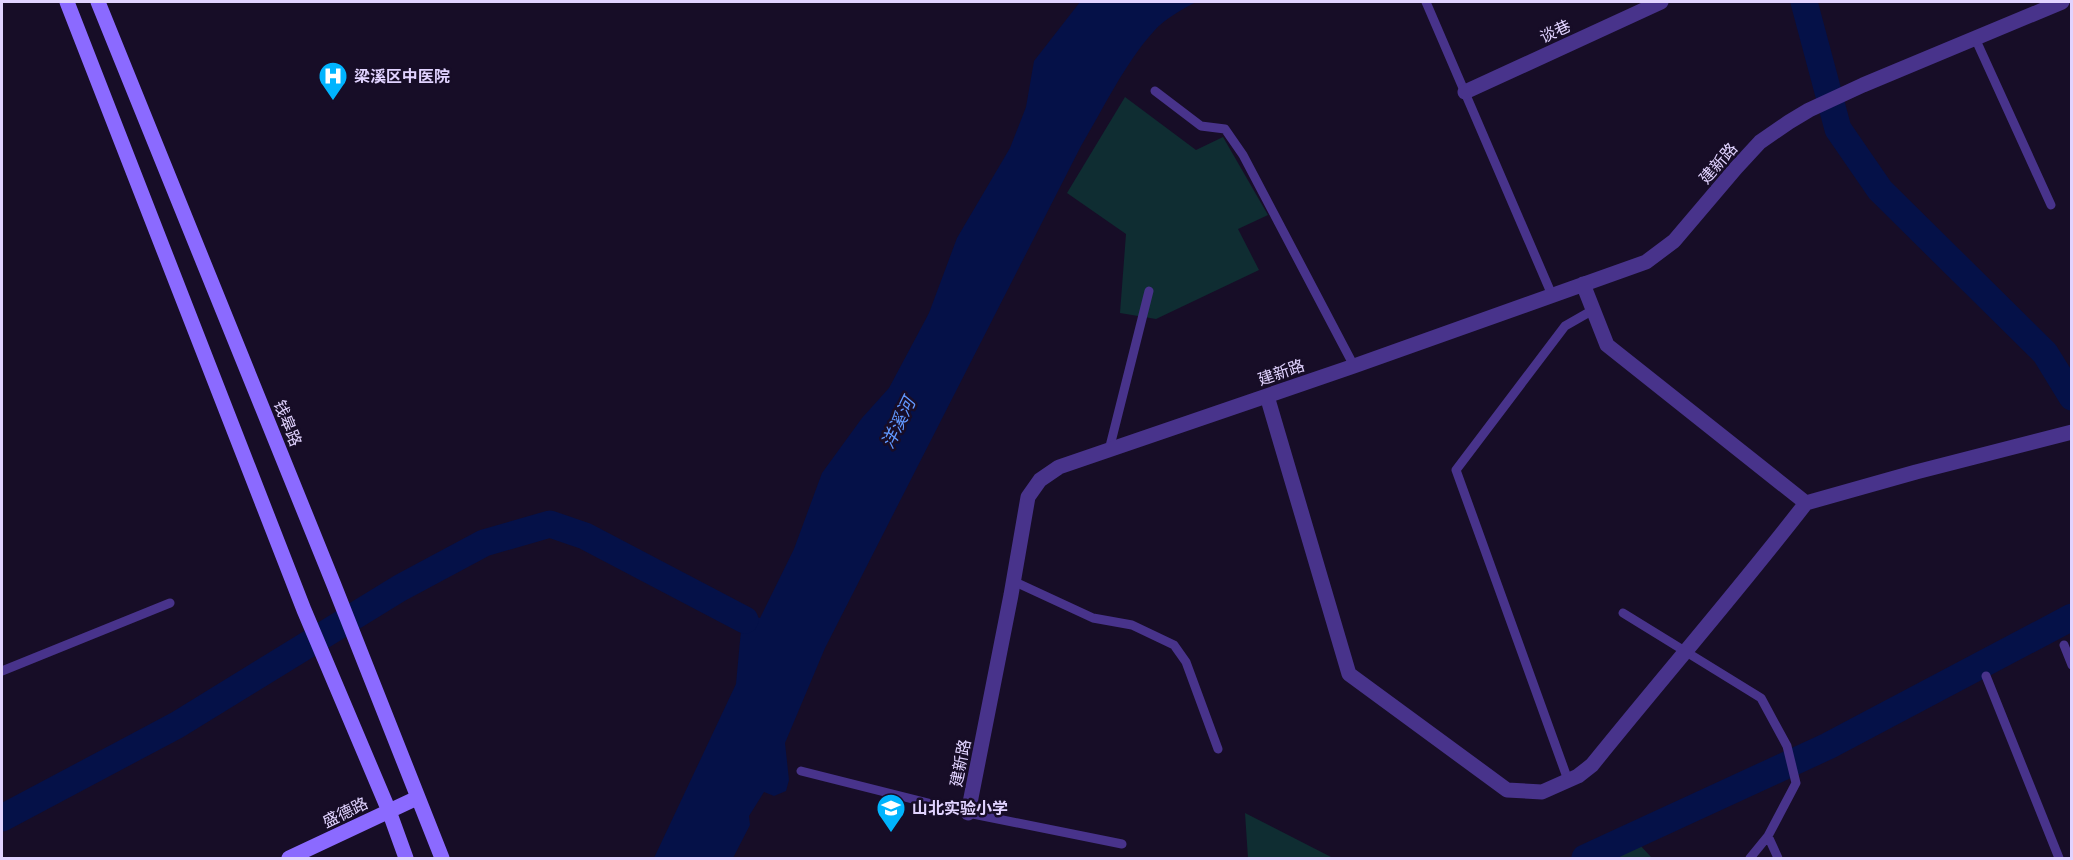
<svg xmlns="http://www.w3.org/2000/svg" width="2073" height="860" font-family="Quicksand,'Noto Sans SC',sans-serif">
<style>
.green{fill:#0f2d32}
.water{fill:#051148}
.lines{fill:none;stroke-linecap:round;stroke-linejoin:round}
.river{stroke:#051148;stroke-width:27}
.lane{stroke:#48338b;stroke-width:9}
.street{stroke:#48338b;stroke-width:15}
.secondary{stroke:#8b6aff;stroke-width:15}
.labels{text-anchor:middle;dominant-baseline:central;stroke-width:5;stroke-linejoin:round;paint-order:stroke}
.street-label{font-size:16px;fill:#e1d3ff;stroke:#170d27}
.poi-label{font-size:16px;font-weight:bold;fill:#e1d3ff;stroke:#170d27;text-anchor:start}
.water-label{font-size:18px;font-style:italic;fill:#6198ff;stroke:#170d27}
</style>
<rect width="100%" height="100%" fill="#170d27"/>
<path class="green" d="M1125,97L1196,150L1223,137L1268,215L1238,229L1259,270L1156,319L1120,313L1126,234L1067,193Z
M1245,813L1333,858H1248Z
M1637,842L1652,858H1604Z"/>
<path class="water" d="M1080,2H1196C1181,10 1166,18 1154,31C1125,63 1103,109 1081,146L825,648L785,743L789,780L786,791L774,796L764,792L749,816L750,825L733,858H654L736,684L741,630L745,620L750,615L760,618L794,549L822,473L862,418L889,388L929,313L957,238L1010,148L1026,107L1034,61Z"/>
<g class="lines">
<path class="river" d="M1804,2L1838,129L1880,190L2045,353L2072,397
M2,818L177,725L400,588L484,543L550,524L585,536L745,620
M1585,858L1828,746L2072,617"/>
<path class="lane" d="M1426,2L1552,295
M1975,38L2051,205
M1155,91L1201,126L1225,129L1243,155L1354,366
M1109,450L1149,291
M1013,581L1093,618L1132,625L1174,645L1186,662L1218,749
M1623,613L1761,698L1787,746L1796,783L1768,836L1778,858
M2064,645L2072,665
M2,671L170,603
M1986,676L2059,858
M801,771L968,813L1122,844
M1568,780L1456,470L1565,326L1593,310
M1750,858L1768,836"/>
<path class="street" d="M1465,92L1661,2
M1267,396L1349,674L1507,790L1542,792L1578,776L1592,765C1663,677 1737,592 1806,503L1607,345L1583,284
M1806,503L1916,472L2072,432
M968,813L1011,595L1028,497L1040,480L1059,467L1354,366L1646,262L1674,241L1736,168L1760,142L1789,122L1809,110L1863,85L2062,2"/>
<path class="secondary" d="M67,2L304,610L389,811L406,858
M98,2L334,585L442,858
M289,858L417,798"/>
</g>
<defs>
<g id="hospital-pin" transform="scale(1.5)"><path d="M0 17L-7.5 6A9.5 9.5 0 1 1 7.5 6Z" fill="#00b4fe" stroke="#170d27"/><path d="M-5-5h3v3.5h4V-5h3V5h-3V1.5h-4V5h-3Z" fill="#fff"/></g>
<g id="school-pin" transform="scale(1.5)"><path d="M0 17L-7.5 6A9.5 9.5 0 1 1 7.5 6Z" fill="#00b4fe" stroke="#170d27"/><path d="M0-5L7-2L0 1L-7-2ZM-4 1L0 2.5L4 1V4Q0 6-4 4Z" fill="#fff"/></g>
</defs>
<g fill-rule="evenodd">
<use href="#hospital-pin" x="333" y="76"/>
<use href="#school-pin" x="891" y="808"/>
</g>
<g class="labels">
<g class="street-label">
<text transform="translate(1555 31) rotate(-25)">谈巷</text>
<text transform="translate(1718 163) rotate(-49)">建新路</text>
<text transform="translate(1281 372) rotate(-19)">建新路</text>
<text transform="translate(288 423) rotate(68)">钱皋路</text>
<text transform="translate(960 763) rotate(-79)">建新路</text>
<text transform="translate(345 812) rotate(-26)">盛德路</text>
</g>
<g class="poi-label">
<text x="354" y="76">梁溪区中医院</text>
<text x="912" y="808">山北实验小学</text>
</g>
<g class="water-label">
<text transform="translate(898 423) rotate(-64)">洋溪河</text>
</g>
</g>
<rect width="2073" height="860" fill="none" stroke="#e1d3ff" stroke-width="6"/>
</svg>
